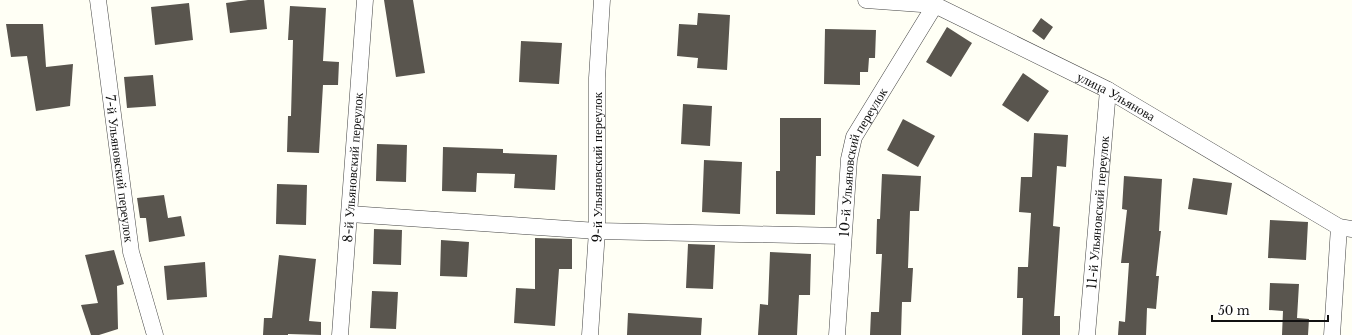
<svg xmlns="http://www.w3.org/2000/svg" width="1352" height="335" font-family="'Libre Baskerville',serif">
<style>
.building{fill:#59554e}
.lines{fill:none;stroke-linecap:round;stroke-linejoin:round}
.minor-casing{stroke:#444;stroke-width:17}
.minor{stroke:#fff;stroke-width:16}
.labels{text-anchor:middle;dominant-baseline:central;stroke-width:4;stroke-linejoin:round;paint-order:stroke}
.street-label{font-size:13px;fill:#111;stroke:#fff}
</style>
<rect width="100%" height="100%" fill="#fffff5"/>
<path class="building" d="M248,0H264L267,29L230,33L226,3Z
M384,0H413L425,73L396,77Z
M189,3L193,40L155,45L151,7Z
M290,6L326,8L323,61L339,62L338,85H323L319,153L287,152L288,116H291L293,40H288Z
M698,13L730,15L727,70L697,68L698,58L677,56L679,24L697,25Z
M1041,18L1053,27L1044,40L1032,31Z
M6,24H43L46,67L73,64L70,106L36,111L27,56L11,57Z
M947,27L972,43L951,77L926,62Z
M825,29L876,30L875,58H869L868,72H860V85L824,84Z
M521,41L562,43L559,84L519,82Z
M1023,73L1049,91L1028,122L1002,105Z
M153,75L156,106L127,108L124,77Z
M683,104L712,106L710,146L681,144Z
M780,118H821V156H816L815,215L776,214V171H780Z
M903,119L935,136L918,167L887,150Z
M1034,133L1068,135L1066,167L1057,166L1053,226L1060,227L1054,316H1060V335H1022L1023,298H1017L1018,267H1028L1031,213L1019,212L1021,177H1032Z
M377,144L407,145L406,182L376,181Z
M443,147L503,149V153L557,155L555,190L514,188L515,174L477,173L476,192L442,191Z
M704,160L742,162L740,214L702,212Z
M882,174L921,176L919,211H910L908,268H913L911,302H902L901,335H870L871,312H879L882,254H876L877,219H880Z
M1124,176L1162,179L1159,231H1161L1156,276H1159L1156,309L1147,308L1146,335H1118L1119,321L1125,322L1129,263H1121L1127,210L1122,209Z
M1193,178L1232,183L1227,215L1188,209Z
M277,184L307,185L306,225L276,224Z
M164,195L168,218L181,216L185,236L149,242L146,218H140L137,198Z
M1270,220L1308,222L1306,260L1268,258Z
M374,229L402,230L401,265L373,264Z
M535,238L572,239V269H559L555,326L514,323L516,288L535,289Z
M441,240L469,242L467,277L440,276Z
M688,244L715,245L713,289L686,288Z
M114,250L124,284L117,286L118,329L99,335H91L81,305L98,303L85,255Z
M770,252L811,254L810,295H799L797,335H758L760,304L768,305Z
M279,255L316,259L309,321L321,322V335L288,334V335H263L264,318H272Z
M205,262L207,297L167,300L164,266Z
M1270,283L1299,284L1297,318L1309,319L1308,335H1282L1283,311L1269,310Z
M372,291L398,292L396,329L370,328Z
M628,313L702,318L701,335H627Z"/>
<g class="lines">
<g class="minor-casing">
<g id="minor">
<path id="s1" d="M98,0L131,252L155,335"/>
<path id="s2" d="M866,0L935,5L1108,90L1339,227L1352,229"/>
<path d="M350,214L597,231L843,236"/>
<path id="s3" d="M340,335L365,0"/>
<path id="s4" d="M590,335L597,231V78L602,0"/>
<path id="s5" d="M837,335L849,159L854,137L935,5"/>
<path id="s6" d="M1087,335L1108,90"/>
<path d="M1332,335L1339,227"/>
</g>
</g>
<use href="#minor" class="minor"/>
</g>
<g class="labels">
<g class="street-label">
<text stroke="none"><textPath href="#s2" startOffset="272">улица Ульянова</textPath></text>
<text stroke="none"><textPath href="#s5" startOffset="177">10-й Ульяновский переулок</textPath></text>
<text stroke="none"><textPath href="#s3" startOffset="168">8-й Ульяновский переулок</textPath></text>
<text stroke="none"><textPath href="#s4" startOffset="168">9-й Ульяновский переулок</textPath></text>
<text stroke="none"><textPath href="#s1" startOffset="170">7-й Ульяновский переулок</textPath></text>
<text stroke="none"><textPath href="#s6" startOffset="123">11-й Ульяновский переулок</textPath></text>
</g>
</g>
<path d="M1212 315v6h116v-6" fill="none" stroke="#111111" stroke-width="2"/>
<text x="1218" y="315" font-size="12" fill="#111111" stroke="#ffffff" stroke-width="3" paint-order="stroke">50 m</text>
</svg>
